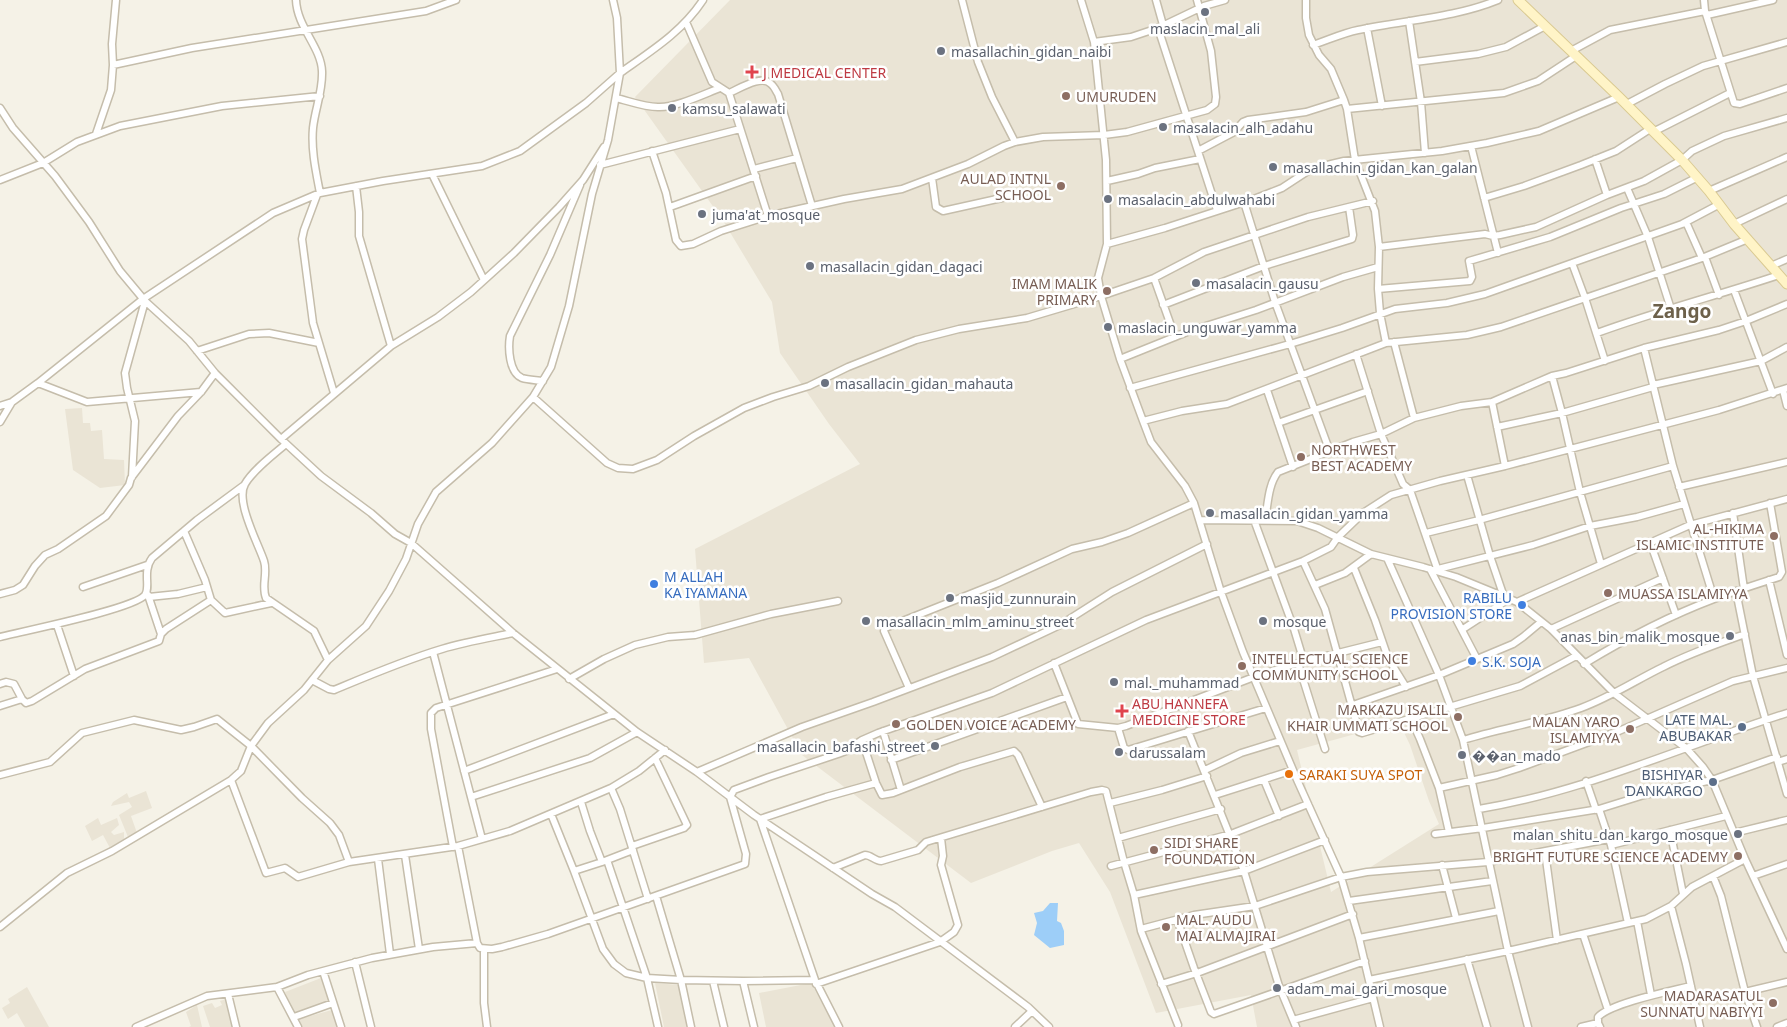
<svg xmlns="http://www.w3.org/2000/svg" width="1787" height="1027" font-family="'Noto Sans',sans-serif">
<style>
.residential{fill:#eae4d5;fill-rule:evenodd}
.water{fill:#9dcef8}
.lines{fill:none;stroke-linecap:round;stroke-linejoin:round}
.street-casing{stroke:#c5bdab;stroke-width:9}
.secondary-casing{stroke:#daca92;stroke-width:11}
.street{stroke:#fff;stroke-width:6}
.secondary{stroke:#fff4c7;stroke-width:9}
.worship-dot{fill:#6b7280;stroke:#fff;stroke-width:2}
.health-dot{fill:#e0444e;stroke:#fff;stroke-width:2}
.education-dot{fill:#8d6e63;stroke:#fff;stroke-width:2}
.shop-dot{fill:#3f7fe0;stroke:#fff;stroke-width:2}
.service-dot{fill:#5c6f8a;stroke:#fff;stroke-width:2}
.food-dot{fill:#e8710a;stroke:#fff;stroke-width:2}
.labels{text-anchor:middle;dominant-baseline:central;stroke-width:5;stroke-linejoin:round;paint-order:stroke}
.worship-label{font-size:14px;fill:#5b616d;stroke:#fff;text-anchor:start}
.health-label{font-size:14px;fill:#be3a42;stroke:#fff;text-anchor:start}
.education-label{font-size:14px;fill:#785e54;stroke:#fff;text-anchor:start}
.shop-label{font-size:14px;fill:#366cbe;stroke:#fff;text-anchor:start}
.service-label{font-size:14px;fill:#4e5e75;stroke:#fff;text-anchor:end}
.food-label{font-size:14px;fill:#c56008;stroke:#fff;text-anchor:start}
.district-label{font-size:19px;font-weight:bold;fill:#6d614b;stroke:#fff}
</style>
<rect width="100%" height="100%" fill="#f5f2e7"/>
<path class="residential" d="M730,0H1787V1027H1257L1251,995L1156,1013L1110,892L1079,843L1052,851L971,883L802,755L749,658L704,663L695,549L860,464L829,424L780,353L772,302L722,219L635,97ZM1399,722L1410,745L1429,801L1439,824L1331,892L1297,750Z
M82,408L83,423H90L91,431L102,430L104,459L124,460L125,485L100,488L73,470L65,409Z
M146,791L152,808L131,816L137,833L128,837L119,815L132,807L129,802L111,806L113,802L127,793L129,798Z
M98,818L101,825L117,818L119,825L111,832L114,835L124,832V839L110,848L103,835L92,841L85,826Z
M321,978L330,1003L294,1016L285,992Z
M655,983L679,985L687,1027H664Z
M811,983L835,1027H766L759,993Z
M27,987L49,1027H25L17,1013L8,1019L2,1008L10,1003L8,999Z
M227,999L232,1027H210L203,1006L212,1003L215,1008L222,1005L220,1001Z
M197,1005L202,1027H189L191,1026L186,1012Z
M332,1010L337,1027H302L299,1019Z"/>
<path class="water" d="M1050,903H1058L1057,921L1061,923L1064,931V945L1050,948L1034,935L1037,923L1034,913L1043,911Z"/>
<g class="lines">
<g class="street-casing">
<path id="street" d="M296,0C297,27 321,47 322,71C323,91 315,109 313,128C311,150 316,172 320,193
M962,0L978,62L992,97L1015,142
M1081,0L1094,42L1106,160L1107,244L1098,278L1101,296L1120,359L1143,421L1151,442L1185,486L1194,503L1221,592L1243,652L1298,782L1341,877L1359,938L1380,1027
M1156,0L1163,25
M1306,0V18L1309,35L1319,55L1331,69L1344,100L1347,109L1355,160L1375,211L1379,247L1378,289L1380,313L1386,343
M1704,0L1705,11L1734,103L1740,104L1787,88
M1707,15L1773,0
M1409,21L1421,102L1425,153
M686,22L712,82L729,93L768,216
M1158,28L1217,210
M1367,28L1382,106
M1094,42L1131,37L1158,28L1204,6L1225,0
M1313,45C1328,40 1343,33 1358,30C1404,20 1454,18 1498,0
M1571,51L1610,30L1705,11
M1415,62L1478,54L1506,47L1545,26
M113,65L192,48L426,11L456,0
M729,93C739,89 762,74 771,84C774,86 776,91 778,94L812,206
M616,98C629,101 644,107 658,107C675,108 704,94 720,88
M1627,104L1665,84L1703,66L1787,42
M0,108L13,128L55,176L89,222L120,271L145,301L189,341L215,373L281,439L321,476L371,513L395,534L411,543L513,633L637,732L697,772L754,815L872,894L895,907L1028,1007L1049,1027
M1347,109L1504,93L1538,81L1576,56
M1653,132L1730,93
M96,134L111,90L113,65L112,44L116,0
M1471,146L1498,253
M652,151L666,193L676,240L681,246L693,244L721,231L768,216L844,199L902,189L968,164L1004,146L1015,142L1043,137L1104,135L1127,132L1207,110L1215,104L1216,97L1211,51L1197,0
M1198,151L1234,132L1243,122L1248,120L1306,112L1344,100
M1595,159L1607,195
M600,165L740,129
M754,169L797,158
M432,174L484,280
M932,178L936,207L943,211L1015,195
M0,180L43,163L77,142L120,126L222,106L320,96
M1107,181L1138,174L1155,168L1200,159
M356,186L359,212V236L391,346
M1627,188L1648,237L1671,309
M1709,191L1787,157
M317,195L304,230L302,239L313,323L334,393
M1484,198L1524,186L1581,165L1616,151L1650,129
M1244,202L1275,302L1330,452
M670,207L756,176
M1686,222L1702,258
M1734,224L1787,199
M1107,244L1165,228L1254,199L1282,188L1308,171L1323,166L1344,161L1442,151L1487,143L1539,131L1619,97
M1379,247L1485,234L1493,236L1500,235L1536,227L1607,195L1644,181L1682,160L1692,151L1724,136L1787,118
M1705,257L1719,295
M1771,266L1787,259
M1154,278L1175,337
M1378,289L1470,281L1472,277L1469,261L1550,237L1621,208L1664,194L1696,178
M1734,290L1773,394
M1163,305L1264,266L1349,240L1352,239L1353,235L1349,207
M1597,333C1657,311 1719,295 1779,275
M1394,342L1414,418
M1644,348L1673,466L1714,599
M197,351L249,334L269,333L319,343
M1356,354L1381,434L1400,477L1403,484L1410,490L1438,571
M1120,359L1187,332L1256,310L1343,277L1378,267
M1605,361L1585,298L1572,263L1682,224L1718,205
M1552,376L1562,413L1580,492L1601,564
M543,381C537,380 528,380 522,378C509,373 508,348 510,336L550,255L580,185
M38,383L87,402L201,392
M1653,385L1761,361L1787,347
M1130,388L1290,344L1342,328L1395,309L1447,303L1485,294L1572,263
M1267,390L1293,467
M1783,390L1787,406
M533,397L607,463L618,468L633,469L657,460L694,436L744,408L773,397L809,386L848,367L916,340L959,329L1027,318L1101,296L1154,278L1204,252L1308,217L1373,201
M1492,402L1505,466
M0,406L12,402L38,383L143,299L273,213L320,193L383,181L482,166L520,151L586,103L620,73L617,18L613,0
M1143,421L1182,411L1227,404L1386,343L1467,335L1501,327L1702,258L1748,239
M0,422L12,402
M1278,423L1368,391
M1497,427L1562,413L1653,387
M281,439L391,346L438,317L471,292L514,253L559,207L583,180L604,147
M286,444C273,455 253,470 245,484C235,501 258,543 264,561C268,573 261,586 266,598L314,631L328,660
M1467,475L1490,556L1504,597
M132,477L135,421L127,388L125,373L145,301
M1679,487L1787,462
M1733,513L1744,589
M1200,520L1297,521L1318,528L1371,554L1423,567L1456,577L1517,602L1551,629L1615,694L1687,749L1703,767L1712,780L1745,859L1787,949
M1254,520L1294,629L1304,662
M1265,520C1268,504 1268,485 1278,472L1353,442L1381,434L1414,418L1461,406L1492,402L1552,376L1566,373L1644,348L1719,330L1746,321L1787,304
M184,531L205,580L211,600
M1426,533L1479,520L1673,466
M1650,542L1676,615
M1387,558L1439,675L1463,740L1508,951L1528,1027
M1303,561L1325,609L1359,732L1362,733L1520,686L1576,656
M1354,568L1375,620L1388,658L1406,687
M1430,569L1477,659
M1438,569L1533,545L1590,526L1637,517L1684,504
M1769,580L1787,655
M1315,585L1345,573L1371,554
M83,587L147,565
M1736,591L1753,676L1787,794
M0,594L15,590L23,585L35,566L45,555L58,549L106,516L129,485L131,478L178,416L201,392L215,373
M148,595L161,634
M149,597L178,594L207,587
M1517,602L1690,525L1787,499
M57,625L74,676
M1463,629L1509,599
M1551,629L1663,578
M0,637C23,631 134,609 145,595C151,587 142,572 152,558L197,520L243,486
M433,652L482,839
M1054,663L1078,724L1118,728L1126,726L1254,677L1298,663L1382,642
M1298,663L1325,749
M1584,664C1625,639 1669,616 1714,599C1735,591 1757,584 1779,577L1782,572L1770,503
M569,679L604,659L635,645L668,637L695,635L771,614L838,601
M312,680L329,689L334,690C370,675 405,660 442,649C465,642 489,638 513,633
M0,684L6,682L14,684L22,699L26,703L32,701L85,669L159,641L161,634L166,629L211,600L225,613L271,603
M909,688L884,631L885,628L998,583L1072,549L1102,542L1128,533L1194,503
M1353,705L1439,675L1513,644L1523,637L1541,622
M0,706L22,699
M1411,719L1420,739L1439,788L1449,832
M1118,728L1124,748L1128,750L1266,708
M883,731L901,790
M1188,731L1244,871L1279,986L1296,1027
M862,740L876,783L882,795L893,793L960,767L1014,751L1018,755L1042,807
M1463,740C1502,728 1543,722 1581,708C1611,697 1636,680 1663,667C1690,653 1717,644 1745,634
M891,760L1067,697
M1778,762L1787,759
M1205,770L1241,753L1280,741
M464,771L614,714
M697,772L802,727L873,702L992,657L1060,625L1112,592L1207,544
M0,775L50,762L82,733L134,720L181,730L194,727L217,719L251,746L302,798L330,823L339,835L349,862
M231,780L266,873L285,868L298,877L349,862L458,846L510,831L611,788L639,771L665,750
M1264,780L1279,816
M1586,781L1596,810
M611,788L620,809L648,899
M1439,788L1497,775L1519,768L1619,731L1733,681L1787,668
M1215,795L1293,770
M471,797L590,758L637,732
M581,802L590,831L602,862
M1110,803L1162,790L1207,776
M1479,809C1584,792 1686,745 1787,713
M1599,809L1611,845L1628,923
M551,814L574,871L603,949L614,964L626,973L647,978L681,980L743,981L815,980
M1670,830L1683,894
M1734,833L1787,820
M1435,834L1483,828L1599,809L1644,795L1712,780L1777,757
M1118,838L1221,809
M1611,845L1726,816
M458,846L477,943L480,948L492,949L502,947L548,934L745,864L746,854L730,797L734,790L769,777L838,754L846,751L862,740L878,733L992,693L1146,620L1303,561L1331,547L1338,537L1363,513L1391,495L1440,481L1505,466L1719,410L1787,388
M632,846L684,828L687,825L655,758
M453,847L431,729V713L436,708L557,669
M1545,852L1557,940
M405,855L419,949
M378,859L390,954
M607,860L647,978L658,1027
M1442,865L1456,918
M1111,866L1231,834L1308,804
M833,868L865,855C871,855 875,861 881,861L918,850L926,842L1091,792L1102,790L1106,791L1124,862L1134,895L1141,931L1178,1025
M574,871L602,862L633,850
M1713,876L1721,896L1745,992L1757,1027
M1753,876L1787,864
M1134,895L1244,871L1325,840
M656,896L681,980L691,1027
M1349,901L1492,881
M1671,906L1686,964L1700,1027
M1177,919L1194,968L1211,1012L1214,1014L1365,961
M1637,921L1651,995
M0,927L67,873L112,851L231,780L241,771L251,746L268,723L304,690L328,660L366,626L389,591L406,559L418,524L436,492L492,443L533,397L551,367L569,306L592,194L608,140L620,73C651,51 682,32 703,0
M1141,929L1194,915L1255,906L1341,877L1367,872L1488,862L1609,839
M1583,934L1608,1010
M1359,938L1499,911
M484,949V1003L487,1027
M1467,959L1487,1027
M355,962L371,1027
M323,971L341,1027
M1369,980L1508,951L1646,919L1671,906L1692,887L1745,859
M713,981L724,1027
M743,981L754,1027
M816,984L940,942L954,932L958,925L941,865L943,856L941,838
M1161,984L1197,973L1353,914
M277,987L298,1027
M1745,992L1787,982
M228,994L236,1027
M294,1017L333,1003
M1293,1020L1373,998
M136,1027L207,996L277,987L308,975L372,958L433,947L477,943
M839,1027L815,980L760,819L826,797L876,783
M1015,1027L1032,1011
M1581,1027L1598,1023
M1600,1027L1598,1023V1017C1611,1003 1671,991 1691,986
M1777,1027L1787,1023"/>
</g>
<g class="secondary-casing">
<path id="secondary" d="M1518,0L1619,97L1682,160L1709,191L1734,224L1787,284"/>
</g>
<use href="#street" class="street"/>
<use href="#secondary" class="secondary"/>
</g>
<g class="worship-dot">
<circle cx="1205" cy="12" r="5"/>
<circle cx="941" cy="51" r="5"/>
<circle cx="672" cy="108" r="5"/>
<circle cx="1163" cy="127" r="5"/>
<circle cx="1273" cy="167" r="5"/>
<circle cx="1108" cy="199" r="5"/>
<circle cx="702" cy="214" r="5"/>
<circle cx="810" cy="266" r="5"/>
<circle cx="1196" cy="283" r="5"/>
<circle cx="1108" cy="327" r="5"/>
<circle cx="825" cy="383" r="5"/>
<circle cx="1210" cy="513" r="5"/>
<circle cx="950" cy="598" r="5"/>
<circle cx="866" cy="621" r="5"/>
<circle cx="1263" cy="621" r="5"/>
<circle cx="1730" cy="636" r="5"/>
<circle cx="1114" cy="682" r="5"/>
<circle cx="935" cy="746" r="5"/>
<circle cx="1119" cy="752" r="5"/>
<circle cx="1462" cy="755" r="5"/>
<circle cx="1738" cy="834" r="5"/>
<circle cx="1277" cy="988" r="5"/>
</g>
<g class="health-dot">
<path d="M749.5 64.5h5v5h5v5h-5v5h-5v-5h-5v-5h5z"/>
<path d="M1119.5 703.5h5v5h5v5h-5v5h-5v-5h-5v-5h5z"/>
</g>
<g class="education-dot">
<circle cx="1066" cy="96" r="5"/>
<circle cx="1061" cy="186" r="5"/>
<circle cx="1107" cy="291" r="5"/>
<circle cx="1301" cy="457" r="5"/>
<circle cx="1774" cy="536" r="5"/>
<circle cx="1608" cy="593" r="5"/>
<circle cx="1242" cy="666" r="5"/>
<circle cx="1458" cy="717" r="5"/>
<circle cx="896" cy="724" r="5"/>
<circle cx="1630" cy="729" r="5"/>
<circle cx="1154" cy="850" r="5"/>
<circle cx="1738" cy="856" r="5"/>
<circle cx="1166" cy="927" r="5"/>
<circle cx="1773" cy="1003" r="5"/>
</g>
<g class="shop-dot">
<circle cx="654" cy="584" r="5"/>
<circle cx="1522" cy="605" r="5"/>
<circle cx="1472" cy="661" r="5"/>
</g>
<g class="service-dot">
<circle cx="1742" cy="727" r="5"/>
<circle cx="1713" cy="782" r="5"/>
</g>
<circle class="food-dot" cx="1289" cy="774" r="5"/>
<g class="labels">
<g class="worship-label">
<text x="1205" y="28" text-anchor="middle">maslacin_mal_ali</text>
<text x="951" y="51">masallachin_gidan_naibi</text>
<text x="682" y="108">kamsu_salawati</text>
<text x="1173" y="127">masalacin_alh_adahu</text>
<text x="1283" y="167">masallachin_gidan_kan_galan</text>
<text x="1118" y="199">masalacin_abdulwahabi</text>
<text x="712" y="214">juma'at_mosque</text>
<text x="820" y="266">masallacin_gidan_dagaci</text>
<text x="1206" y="283">masalacin_gausu</text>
<text x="1118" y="327">maslacin_unguwar_yamma</text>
<text x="835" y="383">masallacin_gidan_mahauta</text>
<text x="1220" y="513">masallacin_gidan_yamma</text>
<text x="960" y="598">masjid_zunnurain</text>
<text x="876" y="621">masallacin_mlm_aminu_street</text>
<text x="1273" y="621">mosque</text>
<text x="1720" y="636" text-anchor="end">anas_bin_malik_mosque</text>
<text x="1124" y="682">mal._muhammad</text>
<text x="925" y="746" text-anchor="end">masallacin_bafashi_street</text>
<text x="1129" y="752">darussalam</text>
<text x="1472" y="755">��an_mado</text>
<text x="1728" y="834" text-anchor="end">malan_shitu_dan_kargo_mosque</text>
<text x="1287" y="988">adam_mai_gari_mosque</text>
</g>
<g class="health-label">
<text x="763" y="72">J MEDICAL CENTER</text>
<text x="1132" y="703">ABU HANNEFA<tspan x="1132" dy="16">MEDICINE STORE</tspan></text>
</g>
<g class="education-label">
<text x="1076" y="96">UMURUDEN</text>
<text x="1051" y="178" text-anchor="end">AULAD INTNL<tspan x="1051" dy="16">SCHOOL</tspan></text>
<text x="1097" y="283" text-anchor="end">IMAM MALIK<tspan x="1097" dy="16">PRIMARY</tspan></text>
<text x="1311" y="449">NORTHWEST<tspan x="1311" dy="16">BEST ACADEMY</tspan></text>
<text x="1764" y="528" text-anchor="end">AL-HIKIMA<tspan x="1764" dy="16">ISLAMIC INSTITUTE</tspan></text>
<text x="1618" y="593">MUASSA ISLAMIYYA</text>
<text x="1252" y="658">INTELLECTUAL SCIENCE<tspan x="1252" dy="16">COMMUNITY SCHOOL</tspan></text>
<text x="1448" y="709" text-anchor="end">MARKAZU ISALIL<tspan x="1448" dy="16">KHAIR UMMATI SCHOOL</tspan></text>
<text x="1620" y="721" text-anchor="end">MALAN YARO<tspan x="1620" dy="16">ISLAMIYYA</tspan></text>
<text x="906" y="724">GOLDEN VOICE ACADEMY</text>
<text x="1164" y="842">SIDI SHARE<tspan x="1164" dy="16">FOUNDATION</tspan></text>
<text x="1728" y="856" text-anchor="end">BRIGHT FUTURE SCIENCE ACADEMY</text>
<text x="1176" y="919">MAL. AUDU<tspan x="1176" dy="16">MAI ALMAJIRAI</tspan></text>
<text x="1763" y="995" text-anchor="end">MADARASATUL<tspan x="1763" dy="16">SUNNATU NABIYYI</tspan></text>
</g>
<g class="shop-label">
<text x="664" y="576">M ALLAH<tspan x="664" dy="16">KA IYAMANA</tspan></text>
<text x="1512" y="597" text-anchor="end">RABILU<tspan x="1512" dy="16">PROVISION STORE</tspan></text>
<text x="1482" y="661">S.K. SOJA</text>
</g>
<g class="service-label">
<text x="1732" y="719">LATE MAL.<tspan x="1732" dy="16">ABUBAKAR</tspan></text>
<text x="1703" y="774">BISHIYAR<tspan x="1703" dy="16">ƊANKARGO</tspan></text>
</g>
<g class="food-label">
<text x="1299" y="774">SARAKI SUYA SPOT</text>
</g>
<g class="district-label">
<text x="1682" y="311">Zango</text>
</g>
</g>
</svg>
